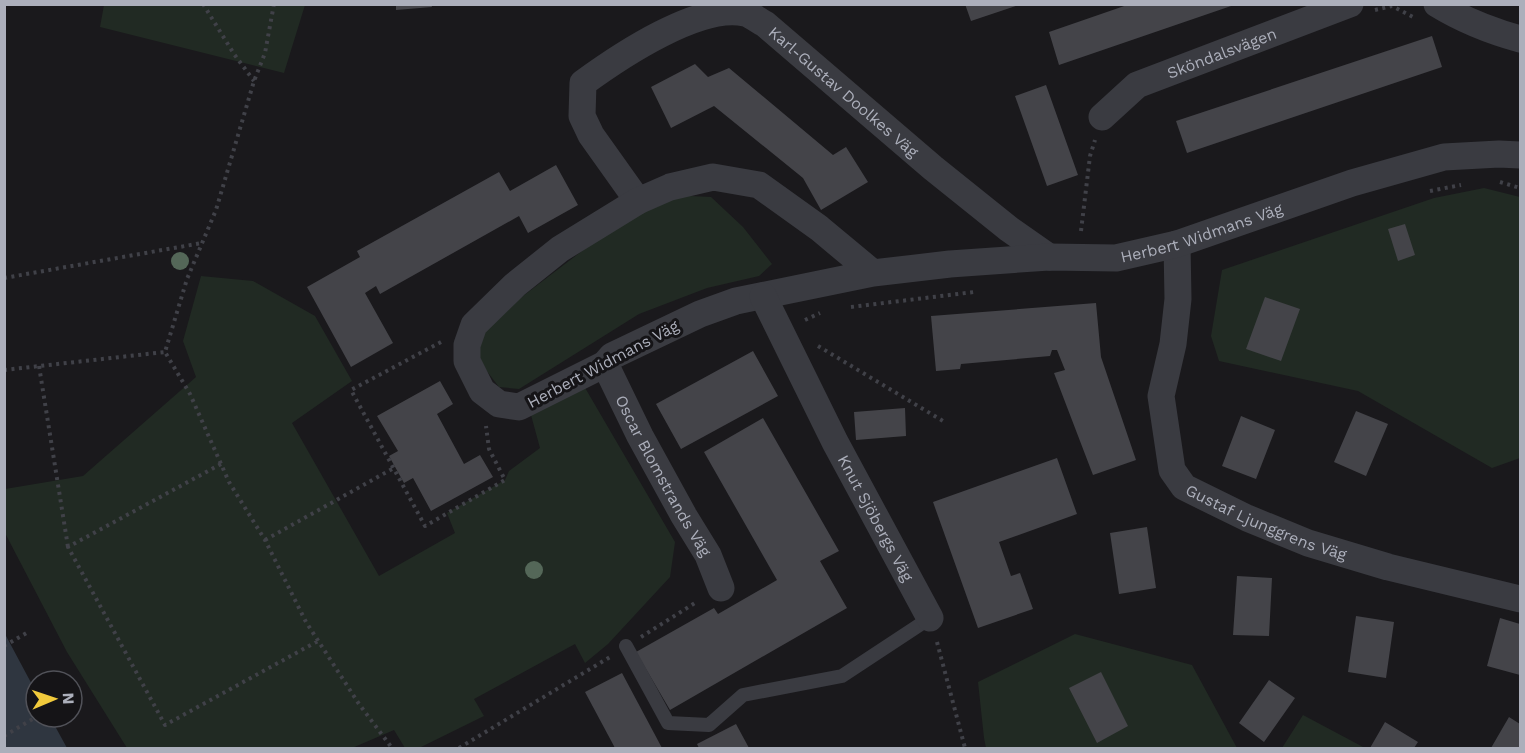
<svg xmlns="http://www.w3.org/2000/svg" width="1525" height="753" font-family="'Work Sans',sans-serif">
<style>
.green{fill:#212a23}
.water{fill:#2f3640}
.building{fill:#444449}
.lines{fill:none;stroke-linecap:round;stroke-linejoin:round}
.path{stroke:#404148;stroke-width:4;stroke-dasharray:3 4.5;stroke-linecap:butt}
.service{stroke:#3a3b41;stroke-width:14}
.minor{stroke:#3a3b41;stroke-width:27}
.tree{fill:#546758}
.labels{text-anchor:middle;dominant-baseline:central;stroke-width:6;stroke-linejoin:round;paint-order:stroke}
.street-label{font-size:16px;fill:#acafbb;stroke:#151417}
</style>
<rect width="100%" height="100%" fill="#1a191c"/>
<path class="green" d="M104,5V4L305,5L284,73L100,27Z
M1484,188L1520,197V458L1492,468L1358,391L1219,361L1211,336L1222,270L1434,198Z
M670,195L711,197L743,227L772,264L759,276L707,288L639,314L519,389L499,387L476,357L480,329L599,238Z
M201,276L253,281L315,316L352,381L292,423L379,576L455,533L447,513L505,480L509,471L540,448L531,415L584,386L675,542L670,577L608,644L585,663L575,644L474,699L484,716L419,748H405L394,730L352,748H127L67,652L5,533V489L83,476L196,377L183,341Z
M1075,634L1192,665L1237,748H986L984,738L978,682Z
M1303,715L1365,748H1282Z"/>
<path class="water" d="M5,634L36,692V717H50L67,748H5Z"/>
<path class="building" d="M396,4H431L432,7L396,10Z
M965,4H1019V5L971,21Z
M1130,4H1234V5L1059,65L1049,32Z
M1432,36L1442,67L1187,153L1176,121Z
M695,64L708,77L729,68L833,155L846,147L868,182L821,210L803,178L714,106L671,128L651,87Z
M1046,85L1078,175L1047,186L1015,96Z
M556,165L578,205L528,233L519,216L380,294L376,286L365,293L393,343L351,367L307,287L360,257L357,251L499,172L510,191Z
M1405,224L1415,255L1398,261L1388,229Z
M1265,297L1300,309L1281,361L1246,349Z
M1096,303L1101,357L1136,460L1093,475L1054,373L1065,370L1057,350H1052L1050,356L961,364L960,369L936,371L931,316Z
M753,351L778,396L681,449L656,404Z
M440,381L453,404L437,414L464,464L480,455L493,477L431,511L413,478L404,483L389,456L398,451L377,416Z
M905,408L906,436L856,440L854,412Z
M1356,411L1388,424L1366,476L1334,462Z
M1241,416L1275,430L1256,479L1222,466Z
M763,418L839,551L820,561L847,608L670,710L636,652L714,608L718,614L777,580L704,452Z
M1057,458L1077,514L999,542L1011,576L1020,573L1033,609L978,628L933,502Z
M1147,527L1156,588L1119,594L1110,533Z
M1237,576L1272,578L1269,636L1233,635Z
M1356,616L1394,622L1386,678L1348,672Z
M1500,618L1520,624V675L1487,666Z
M1101,672L1128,726L1097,743L1069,688Z
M622,673L662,748H615L585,692Z
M1269,680L1295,698L1264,742L1239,723Z
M1509,717L1520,724V748H1491Z
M1385,722L1418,742L1414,748H1370Z
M736,724L749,748H699L697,744Z"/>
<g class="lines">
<path class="path" d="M203,4L234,54L254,81
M274,4L265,53L254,81L216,210L187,279L165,352L190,394L229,482L265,540L306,622L359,704L392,748
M1375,10L1392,6L1415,18
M1500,182L1520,188
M1430,191L1461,185
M1081,231L1090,156L1095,140
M4,278L202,243
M851,307L974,292
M805,320L820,313
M441,342L351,390L425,526L505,480L489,449L486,426
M818,346L943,421
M39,366L68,547
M4,370L165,352
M221,464L68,547L165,725L318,641
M265,540L392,469
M641,637L698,601
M937,642L965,748
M4,646L30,631
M4,736L36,717
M459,748L610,657"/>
<path class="service" d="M626,646L668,723L709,725L743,695L842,676L930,618"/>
<g class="minor">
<path d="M1437,4C1463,20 1491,31 1520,39"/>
<path id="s1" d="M1102,117L1137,85L1350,4"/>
<path id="s2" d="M638,201L591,135L582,116L583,83C620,56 699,3 745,13C752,15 759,21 765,24L933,168L1009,229L1049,257"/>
<path id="s3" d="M1177,244L1178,299L1173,344L1161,396L1172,470L1184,487L1247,518L1308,543L1388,567L1520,599"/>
<path id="s4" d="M873,273L819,228L759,185L713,177L670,187L638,201L560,249L515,285L474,325L467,345V361L482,391L499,404L519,407L605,364L612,356L700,314L736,301L873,273L950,264L1049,257L1116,258L1177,244L1352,183L1444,157L1499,154L1520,155"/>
<path id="s5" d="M763,296L835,442L930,618"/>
<path id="s6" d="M605,364L640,436L684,516L708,555L721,588"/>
</g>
</g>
<g class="tree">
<circle cx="180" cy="261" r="9"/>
<circle cx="534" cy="570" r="9"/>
</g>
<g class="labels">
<g class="street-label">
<text stroke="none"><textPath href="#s1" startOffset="138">Sköndalsvägen</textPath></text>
<text stroke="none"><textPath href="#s2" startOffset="442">Karl-Gustav Doolkes Väg</textPath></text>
<text stroke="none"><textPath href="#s4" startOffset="1304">Herbert Widmans Väg</textPath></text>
<text transform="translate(603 364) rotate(-28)">Herbert Widmans Väg</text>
<text stroke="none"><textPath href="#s6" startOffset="126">Oscar Blomstrands Väg</textPath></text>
<text stroke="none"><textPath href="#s5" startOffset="249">Knut Sjöbergs Väg</textPath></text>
<text stroke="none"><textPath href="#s3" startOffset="339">Gustaf Ljunggrens Väg</textPath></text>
</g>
</g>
<rect width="1525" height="753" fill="none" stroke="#acafbb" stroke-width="12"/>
<g transform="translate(54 699) rotate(88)"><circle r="28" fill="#151417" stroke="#515259" stroke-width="1.5"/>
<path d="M0-4.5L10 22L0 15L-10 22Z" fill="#f1ca3c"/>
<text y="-9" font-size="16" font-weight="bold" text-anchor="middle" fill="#acafbb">N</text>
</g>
</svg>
